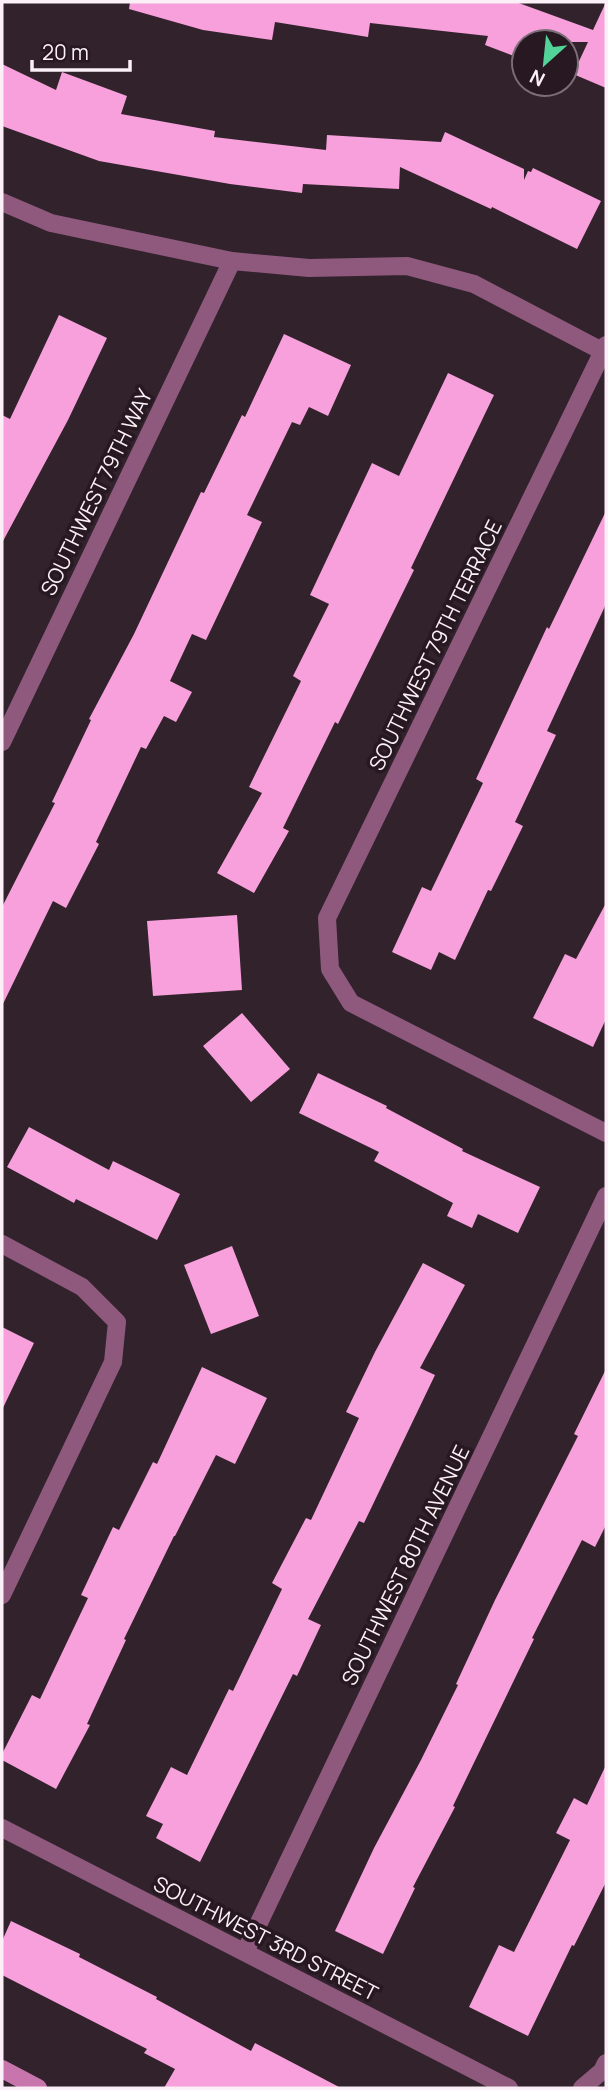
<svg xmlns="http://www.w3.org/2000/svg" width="608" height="2090" font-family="Manrope,sans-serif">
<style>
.building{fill:#f7a0db}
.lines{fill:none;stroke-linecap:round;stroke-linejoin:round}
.street{stroke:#8e597d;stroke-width:18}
.secondary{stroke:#c874ad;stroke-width:18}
.labels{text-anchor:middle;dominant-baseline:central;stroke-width:7;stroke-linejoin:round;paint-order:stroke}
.street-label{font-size:21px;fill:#fbf0f7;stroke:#271822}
</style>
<rect width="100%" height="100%" fill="#31222c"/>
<path class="building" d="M130,2H516L593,30L606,2V88L573,74L588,42H524V60L485,45L488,36L370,23L368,37L275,22L272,40L203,30L129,9Z
M2,64L56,90L62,72L127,96L121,114L215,131L214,137L326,150L327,135L441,142L445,132L524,169V180L528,171L531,172L533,168L601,201L577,249L492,207L491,209L400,167L399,189L303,184L302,193L230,184L99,161L2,126Z
M59,315L107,338L68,420L2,543V415L10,419Z
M284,334L351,365L328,416L309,407L300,425L292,422L247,515L262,522L206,640L192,634L170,681L192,692L176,722L164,716L146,749L141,747L96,842L99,844L66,908L53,901L2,1006V907L55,803L52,802L91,720L89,719L134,634L201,492L204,493L242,415L245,417Z
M448,373L494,395L411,568L414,570L384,631L338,724L335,722L283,828L289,831L254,893L217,873L262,793L249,787L301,681L293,676L329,604L310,595L372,463L399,476Z
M606,511V604L547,731L556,735L515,822L523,826L491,891L488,890L455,960L439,952L431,970L392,952L422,887L431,891L483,783L476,779L547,627L549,629Z
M606,903V1019L593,1047L533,1018L565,954L576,959Z
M237,915L242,990L153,996L147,921Z
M242,1013L290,1069L251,1102L203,1046Z
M318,1073L387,1106L386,1108L463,1149L462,1151L540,1187L518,1233L478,1214L472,1228L447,1216L453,1203L374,1161L379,1152L299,1113Z
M29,1127L109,1170L113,1161L180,1194L157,1240L76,1199L74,1203L7,1167Z
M232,1246L259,1316L211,1334L184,1265Z
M423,1263L465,1285L420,1368L435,1375L364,1523L359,1521L308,1619L321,1625L297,1676L293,1674L200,1862L156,1838L163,1824L146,1816L171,1767L187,1775L229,1689L233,1691L282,1589L272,1583L306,1518L311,1520L359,1418L346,1412L375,1352Z
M2,1327L34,1343L2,1410Z
M202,1367L267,1398L235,1464L216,1455L175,1536H174L124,1639L126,1640L87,1724L90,1725L56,1789L2,1760V1754L32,1695L40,1699L88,1598L81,1595L113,1527L119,1530L153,1462L157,1464Z
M606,1369V1525L595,1547L582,1540L532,1638L534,1639L453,1806L455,1807L413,1887L415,1888L383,1954L335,1931L374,1848L421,1760L458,1685L456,1684L495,1600L578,1436L574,1434Z
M606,1765V1882L574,1946L572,1945L528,2036L469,2007L499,1945L514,1952L570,1840L556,1833L574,1798L587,1805Z
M11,1921L80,1954L79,1957L157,1997L156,1999L251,2051L255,2043L341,2088H164L175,2069L144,2053L147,2049L2,1975V1941Z"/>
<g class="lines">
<path class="street" d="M2,202L51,223L232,261L309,268L407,266L474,284L606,353
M606,345L327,918L330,969L351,1003L606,1133
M2,742L232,261
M2,1244L82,1287L117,1322L113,1362L2,1595
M2,1828L509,2088
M245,1952L606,1196
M582,2088L602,2071L606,2063"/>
<path class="secondary" d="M2,2069L38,2088"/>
</g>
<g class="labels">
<g class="street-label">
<text transform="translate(96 492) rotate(-64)">SOUTHWEST 79TH WAY</text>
<text transform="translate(435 645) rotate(-64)">SOUTHWEST 79TH TERRACE</text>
<text transform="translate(405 1565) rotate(-64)">SOUTHWEST 80TH AVENUE</text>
<text transform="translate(266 1938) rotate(27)">SOUTHWEST 3RD STREET</text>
</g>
</g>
<rect width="608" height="2090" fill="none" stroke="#fbf0f7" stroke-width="7"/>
<g transform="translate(545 63) rotate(207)"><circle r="33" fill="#271822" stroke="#7c6e77" stroke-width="2"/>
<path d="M0-5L12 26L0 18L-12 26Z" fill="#52d397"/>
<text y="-10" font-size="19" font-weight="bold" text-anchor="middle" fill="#fbf0f7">N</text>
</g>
<path d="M32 60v10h98v-10" fill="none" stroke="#fbf0f7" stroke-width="3.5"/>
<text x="42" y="60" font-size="21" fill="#fbf0f7" stroke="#271822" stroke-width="5" paint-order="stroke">20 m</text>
</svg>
